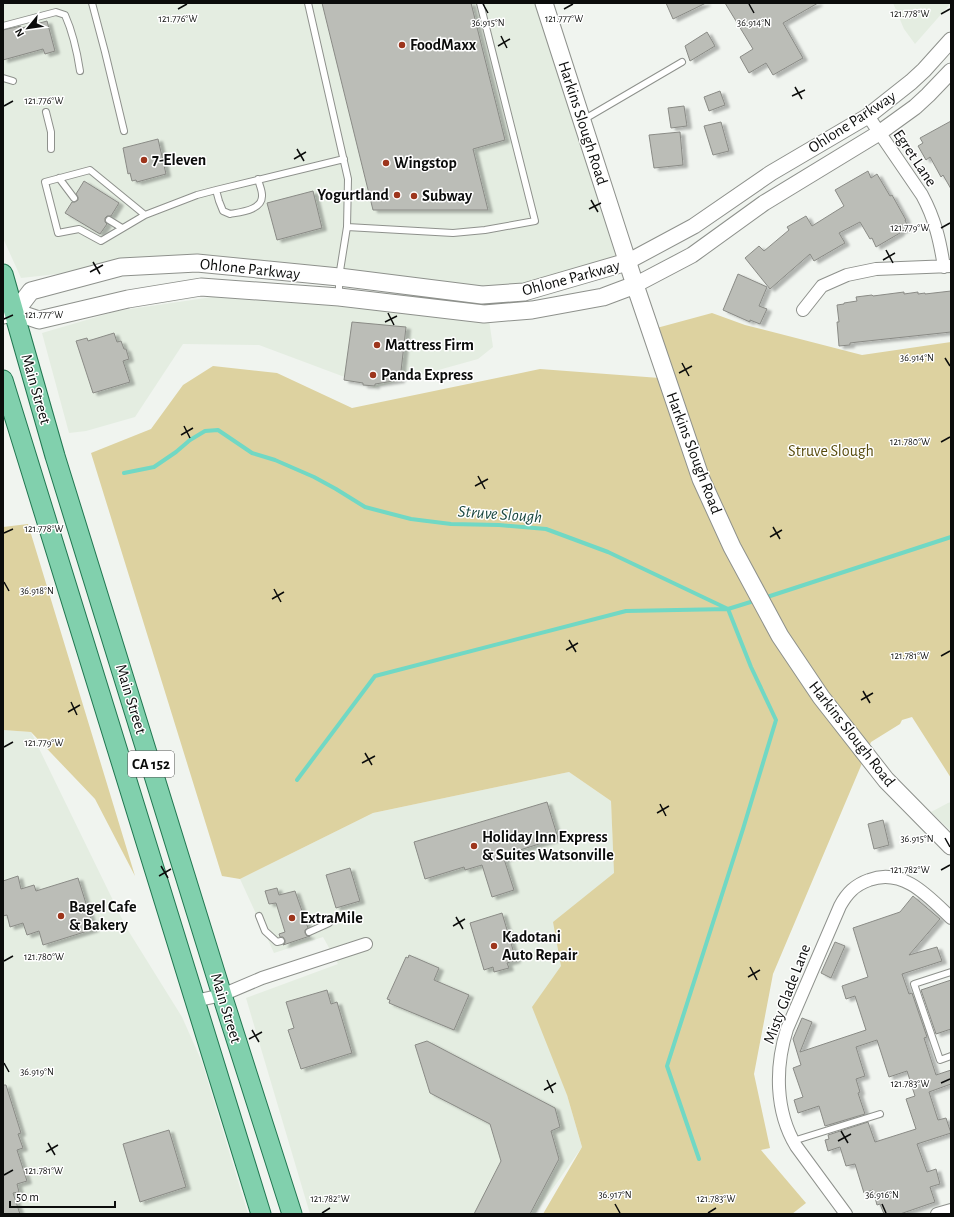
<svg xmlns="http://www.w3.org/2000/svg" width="954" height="1217" font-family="'Alegreya Sans',sans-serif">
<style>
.built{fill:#e4ede1}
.green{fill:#ddd2a0}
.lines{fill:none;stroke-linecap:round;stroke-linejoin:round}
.stream{stroke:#71d8c4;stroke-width:4}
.building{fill:#bbbdb7;stroke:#8a8b86;filter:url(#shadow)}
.service-casing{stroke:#8e918c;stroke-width:8}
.minor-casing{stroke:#8e918c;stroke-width:14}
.tertiary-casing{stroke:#8e918c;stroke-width:17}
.secondary-casing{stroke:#8e918c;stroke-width:19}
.primary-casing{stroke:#217751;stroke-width:21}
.service{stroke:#fff;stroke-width:6}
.minor{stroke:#fff;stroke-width:12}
.tertiary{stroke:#fff;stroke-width:15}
.secondary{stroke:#fff;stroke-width:17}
.primary{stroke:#81d0ad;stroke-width:19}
.ticks{fill:none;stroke:#0b0c0b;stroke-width:1.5}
.poi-dot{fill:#9d351c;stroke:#fff;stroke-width:1.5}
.labels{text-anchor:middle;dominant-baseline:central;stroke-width:3;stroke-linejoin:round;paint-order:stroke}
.shield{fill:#fff;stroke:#545554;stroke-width:1}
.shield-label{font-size:15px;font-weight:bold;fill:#0b0c0b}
.poi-label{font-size:16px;font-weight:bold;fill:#0b0c0b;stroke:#fff;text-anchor:start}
.street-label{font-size:16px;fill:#0b0c0b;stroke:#fff}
.park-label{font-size:16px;fill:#584c0e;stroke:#fff}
.water-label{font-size:17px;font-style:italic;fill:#19473f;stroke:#fff}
.ticks-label{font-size:10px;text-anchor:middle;fill:#0b0c0b;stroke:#fff;stroke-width:3;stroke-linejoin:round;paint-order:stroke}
</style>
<defs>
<filter id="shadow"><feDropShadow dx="4.5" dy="2.5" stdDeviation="1" flood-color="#0004"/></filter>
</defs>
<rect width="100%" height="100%" fill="#f0f4ef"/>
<path class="built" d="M3,3H543L627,262L526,291L339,277L121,267L21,278L3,238Z
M893,3H951L915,44L904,29Z
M219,296L346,306L489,320L493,347L478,359L374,388L259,345L183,344L135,417L86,431L69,433L42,333L117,311Z
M3,730L31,732L126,927L182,1017L202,1062L248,1214H3Z
M569,772L611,801L615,889L567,1095L582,1147L535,1214H310L246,998L338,964L323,937L274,953L240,879L373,813Z
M951,802V831L931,812L948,803Z"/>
<path class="green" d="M712,313L745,325L862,355L951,342V778L912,717L902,720L900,724L871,742L773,974L754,1074L770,1148L761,1150L806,1203L792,1214H543L582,1147L567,1095L532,1007L561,966L553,922L614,873L611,801L569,772L373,813L240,879L222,876L91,453L151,429L183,385L213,366L277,373L352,408L540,369L673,379L653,329Z
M28,524L135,876L95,799L31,732L3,730V527Z"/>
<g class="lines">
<path class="stream" d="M124,473L154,467L176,452L190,440L205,431L218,430L252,453L275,460L314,477L336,489L365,507L411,519L451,524L499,525L546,529L608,552L728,609L757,600
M764,598L951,537
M297,780L375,676L626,611L728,609L751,667L776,720L743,829L667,1066L699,1159"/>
</g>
<path class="building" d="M322,3H471L505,140L473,149L488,210H373Z
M666,3H706L673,19Z
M725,3H818L783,23L803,58L773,75L766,63L749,73L740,57L753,49Z
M47,21L55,51L45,54L43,49L3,60V30L21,26L22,28Z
M707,32L715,46L690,61L685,46Z
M720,91L725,105L709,111L704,97Z
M684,106L687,126L671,128L668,108Z
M951,121V189L943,175L941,177L930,157L926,160L918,146L923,143L920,138Z
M721,122L729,151L713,155L704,126Z
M680,132L683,165L654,168L649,135Z
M158,139L166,174L137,182L136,180L132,181L130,173L128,174L123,148Z
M868,171L871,178L877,174L890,196L892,195L906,220H905L908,227L899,232L900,233L876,247L872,238L870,239L860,222L839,233L845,243L814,261L810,254L770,289L745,258L759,246L764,251L789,230L787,227L806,216L812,226L844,206L835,190Z
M84,181L119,203L111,216H107L105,218V222L107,224L100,234L65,213L72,202H75L78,200V197L76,194Z
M313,191L322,228L277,240L267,203Z
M738,274L767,287L759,306L767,309L760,324L750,320V322L723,310Z
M951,291V332L858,342L850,343V345L839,346L837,322H839L837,305L844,304V303L857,301L856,297L872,295L873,296L904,292V294L918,292V294L925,293V294Z
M352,322L406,327L400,380L375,384V386L363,385V383L344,380Z
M114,333L117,342L121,341L124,349H126L129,359L123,361L130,382L93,393L76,341L87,338L88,341Z
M547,802L558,838L520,850L521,853L504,859L514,890L492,897L482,865L465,870L464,867L425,879L414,842Z
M883,820L889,845L874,849L868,824Z
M350,868L360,901L336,908L326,875Z
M18,876L21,889L34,885L36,891L78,878L94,929L43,945L39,931L27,935L23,923L10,927L7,915L3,916V881Z
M277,888L279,895L295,891L308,928L305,930V933L307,936H310L283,945L285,943V940L283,937H280L279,934L285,932L276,903L269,904L265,891Z
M913,896L940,919L909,955L937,947L942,961L902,974L909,994L912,993L927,1037L924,1038L936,1075L951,1070V1084L929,1092L938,1120L946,1118L951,1133L917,1144L927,1172L936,1169L940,1184L930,1187L935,1202L900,1214H884L880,1204L877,1205L873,1190L864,1193L855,1164L846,1166L840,1147L828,1151L825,1140L829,1139L828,1135L868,1122L875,1142L916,1129L906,1099L915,1096L907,1071L889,1077L877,1040L856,1047L865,1076L856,1079L860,1092L858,1093L865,1114L825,1126L819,1106L798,1113L794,1100L803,1097L793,1068L801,1065L793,1039L802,1018L812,1022L800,1052L866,1030L855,996L846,999L842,986L868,977L853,928L900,912Z
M502,913L516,960L507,963L509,968L494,972L493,967L484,970L470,923Z
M835,942L845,946L831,978L821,973Z
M409,955L439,968L434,980L469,995L454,1030L389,1003L390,1000L387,999L406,957L408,958Z
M951,980V1029L936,1034L921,990Z
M327,990L331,1004L337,1002L352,1053L301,1069L288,1030L294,1028L286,1002Z
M427,1041L555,1108L560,1127L551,1131L559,1159L530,1214H474L501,1161L490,1124L430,1093L415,1045Z
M3,1085H6L21,1133L18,1134L23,1148L17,1150L27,1181L17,1184L19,1192L13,1193L20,1214H3Z
M169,1130L186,1187L140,1202L123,1144Z"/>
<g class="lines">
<g class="service-casing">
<path id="service" d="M92,3L105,52L124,131
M308,3L348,179L347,227L339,277V296
M3,26L56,12L65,15C73,33 77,51 80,71
M3,78L13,81
M46,112L51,132V149
M583,120L682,62
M59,178L74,198
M216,190L219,201L223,211L230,214C241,212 263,210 262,195C262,190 259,184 258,179
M145,215L101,241L79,229L58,233L45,182L90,170L145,215L197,195L216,190L344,159
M109,220L122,228
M347,227L453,233L485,230L535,221L480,3
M259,916L265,931L277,942L281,941
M309,932L329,923
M951,972L914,984L940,1060L951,1056
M793,1141L880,1114"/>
</g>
<g class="minor-casing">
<path id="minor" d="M868,116L922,195C935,219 940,241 944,267
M803,310L822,286L847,275L876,269L951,266
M195,1001L222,995L262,978L366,944
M846,1214L796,1146C775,1111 775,1067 787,1029L840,906C847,893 855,885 869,880C903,867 929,897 951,918
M937,1214L951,1210"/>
</g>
<g class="tertiary-casing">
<path id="tertiary" d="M627,262L694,226L771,173L868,116L911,82L924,70L951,40
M635,285L692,255L764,203L879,133L915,107L928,95L951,71"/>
</g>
<g class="secondary-casing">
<path id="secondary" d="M544,3L635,285L701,479L732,547L780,636L821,697L886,780L951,846
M15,312L31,291L121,267L197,263L339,277L482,295L524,292L627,262
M3,315L15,312L39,320L128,299L201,287L339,297L484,314L532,310L603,297L635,285"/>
</g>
<g class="primary-casing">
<path id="primary" d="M3,274L55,456L222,995L292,1214
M3,380L261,1214"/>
</g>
<use href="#service" class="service"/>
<use href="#minor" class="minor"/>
<use href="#tertiary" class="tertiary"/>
<use href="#secondary" class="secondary"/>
<use href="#primary" class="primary"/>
</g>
<path class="ticks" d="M483,4L488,13M749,4L754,13M178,9L187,4M564,9L573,4M941,14L950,9M501,36L507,48M498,46L510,39M795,87L802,99M792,96L805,90M4,106L13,101M297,149L304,161M294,159L306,152M591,200L598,212M589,209L601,203M941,228L950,223M886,250L893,263M883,260L895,253M93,262L100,274M90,272L103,265M388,313L394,325M4,319L13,315M385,322L397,316M945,358L950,366M682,363L689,376M679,373L692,366M184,426L190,438M181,435L193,428M941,442L950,437M478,476L485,489M475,486L488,479M773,527L780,539M4,533L13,529M770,537L782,530M4,582L9,591M274,589L281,602M272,599L284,592M569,640L576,652M566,650L578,643M941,656L950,651M863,691L870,703M861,700L873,693M71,702L77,715M68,712L80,705M4,747L13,742M365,753L372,765M362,763L375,756M660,804L666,816M657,813L669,806M945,838L950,847M161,866L168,878M941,870L950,865M159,876L171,869M456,917L463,929M453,926L465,919M4,961L13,956M750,967L757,980M748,977L760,970M252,1030L259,1042M249,1039L262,1032M4,1063L9,1072M547,1080L553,1093M941,1083L950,1079M544,1090L556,1083M841,1131L848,1143M838,1141L851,1134M48,1143L55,1155M46,1152L58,1145M4,1175L13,1170M615,1204L620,1213M882,1204L886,1213M322,1213L330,1208M708,1213L716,1208"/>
<g class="poi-dot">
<circle cx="402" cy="45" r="4"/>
<circle cx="144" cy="160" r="4"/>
<circle cx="386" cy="163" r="4"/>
<circle cx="397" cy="195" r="4"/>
<circle cx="414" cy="196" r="4"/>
<circle cx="377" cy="345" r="4"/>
<circle cx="373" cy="375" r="4"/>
<circle cx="474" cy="846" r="4"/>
<circle cx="61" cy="916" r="4"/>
<circle cx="292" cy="918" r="4"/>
<circle cx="494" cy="946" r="4"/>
</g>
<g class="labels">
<rect class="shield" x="128" y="751" width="46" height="26" rx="3"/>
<g class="shield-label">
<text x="151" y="764">CA 152</text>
</g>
<g class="poi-label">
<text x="410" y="45">FoodMaxx</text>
<text x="152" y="160">7-Eleven</text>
<text x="394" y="163">Wingstop</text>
<text x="389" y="195" text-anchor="end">Yogurtland</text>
<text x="422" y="196">Subway</text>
<text x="385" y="345">Mattress Firm</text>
<text x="381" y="375">Panda Express</text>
<text x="482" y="837">Holiday Inn Express<tspan x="482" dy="18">&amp; Suites Watsonville</tspan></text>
<text x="69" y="907">Bagel Cafe<tspan x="69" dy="18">&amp; Bakery</tspan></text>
<text x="300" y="918">ExtraMile</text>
<text x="502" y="937">Kadotani<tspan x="502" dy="18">Auto Repair</tspan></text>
</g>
<g class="street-label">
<text transform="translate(852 122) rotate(-33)">Ohlone Parkway</text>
<text transform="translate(583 123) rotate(72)">Harkins Slough Road</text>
<text transform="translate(915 158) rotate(56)">Egret Lane</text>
<text transform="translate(250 269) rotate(6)">Ohlone Parkway</text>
<text transform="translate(571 278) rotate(-15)">Ohlone Parkway</text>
<text transform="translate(36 389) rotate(74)">Main Street</text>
<text transform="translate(694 453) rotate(69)">Harkins Slough Road</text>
<text transform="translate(131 699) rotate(73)">Main Street</text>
<text transform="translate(852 734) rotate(52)">Harkins Slough Road</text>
<text transform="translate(787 994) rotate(-69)">Misty Glade Lane</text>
<text transform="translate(226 1008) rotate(73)">Main Street</text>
</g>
<g class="park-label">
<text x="831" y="451">Struve Slough</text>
</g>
<g class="water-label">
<text transform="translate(500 514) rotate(4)">Struve Slough</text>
</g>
</g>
<g class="ticks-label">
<text x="910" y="17">121.778°W</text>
<text x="178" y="22">121.776°W</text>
<text x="564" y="22">121.777°W</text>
<text x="488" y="26">36.915°N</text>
<text x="754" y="26">36.914°N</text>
<text x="44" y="104">121.776°W</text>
<text x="910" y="231">121.779°W</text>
<text x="44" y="318">121.777°W</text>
<text x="917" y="361">36.914°N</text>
<text x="910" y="445">121.780°W</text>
<text x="44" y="532">121.778°W</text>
<text x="37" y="594">36.918°N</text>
<text x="910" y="659">121.781°W</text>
<text x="44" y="746">121.779°W</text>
<text x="917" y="842">36.915°N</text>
<text x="910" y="873">121.782°W</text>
<text x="44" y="960">121.780°W</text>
<text x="37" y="1075">36.919°N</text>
<text x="910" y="1087">121.783°W</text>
<text x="44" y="1174">121.781°W</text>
<text x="615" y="1198">36.917°N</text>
<text x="882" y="1198">36.916°N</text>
<text x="330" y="1202">121.782°W</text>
<text x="716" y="1202">121.783°W</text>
</g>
<rect width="954" height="1217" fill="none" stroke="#0b0c0b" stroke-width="8"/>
<g transform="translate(28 28) rotate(241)" stroke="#ffffff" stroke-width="3" paint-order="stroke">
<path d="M0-3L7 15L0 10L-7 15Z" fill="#0b0c0b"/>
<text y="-6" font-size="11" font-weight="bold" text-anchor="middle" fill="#0b0c0b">N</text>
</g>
<path d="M10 1201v6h105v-6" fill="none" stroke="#0b0c0b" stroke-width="2"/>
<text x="16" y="1201" font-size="12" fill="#0b0c0b" stroke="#ffffff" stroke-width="3" paint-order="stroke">50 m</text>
</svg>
